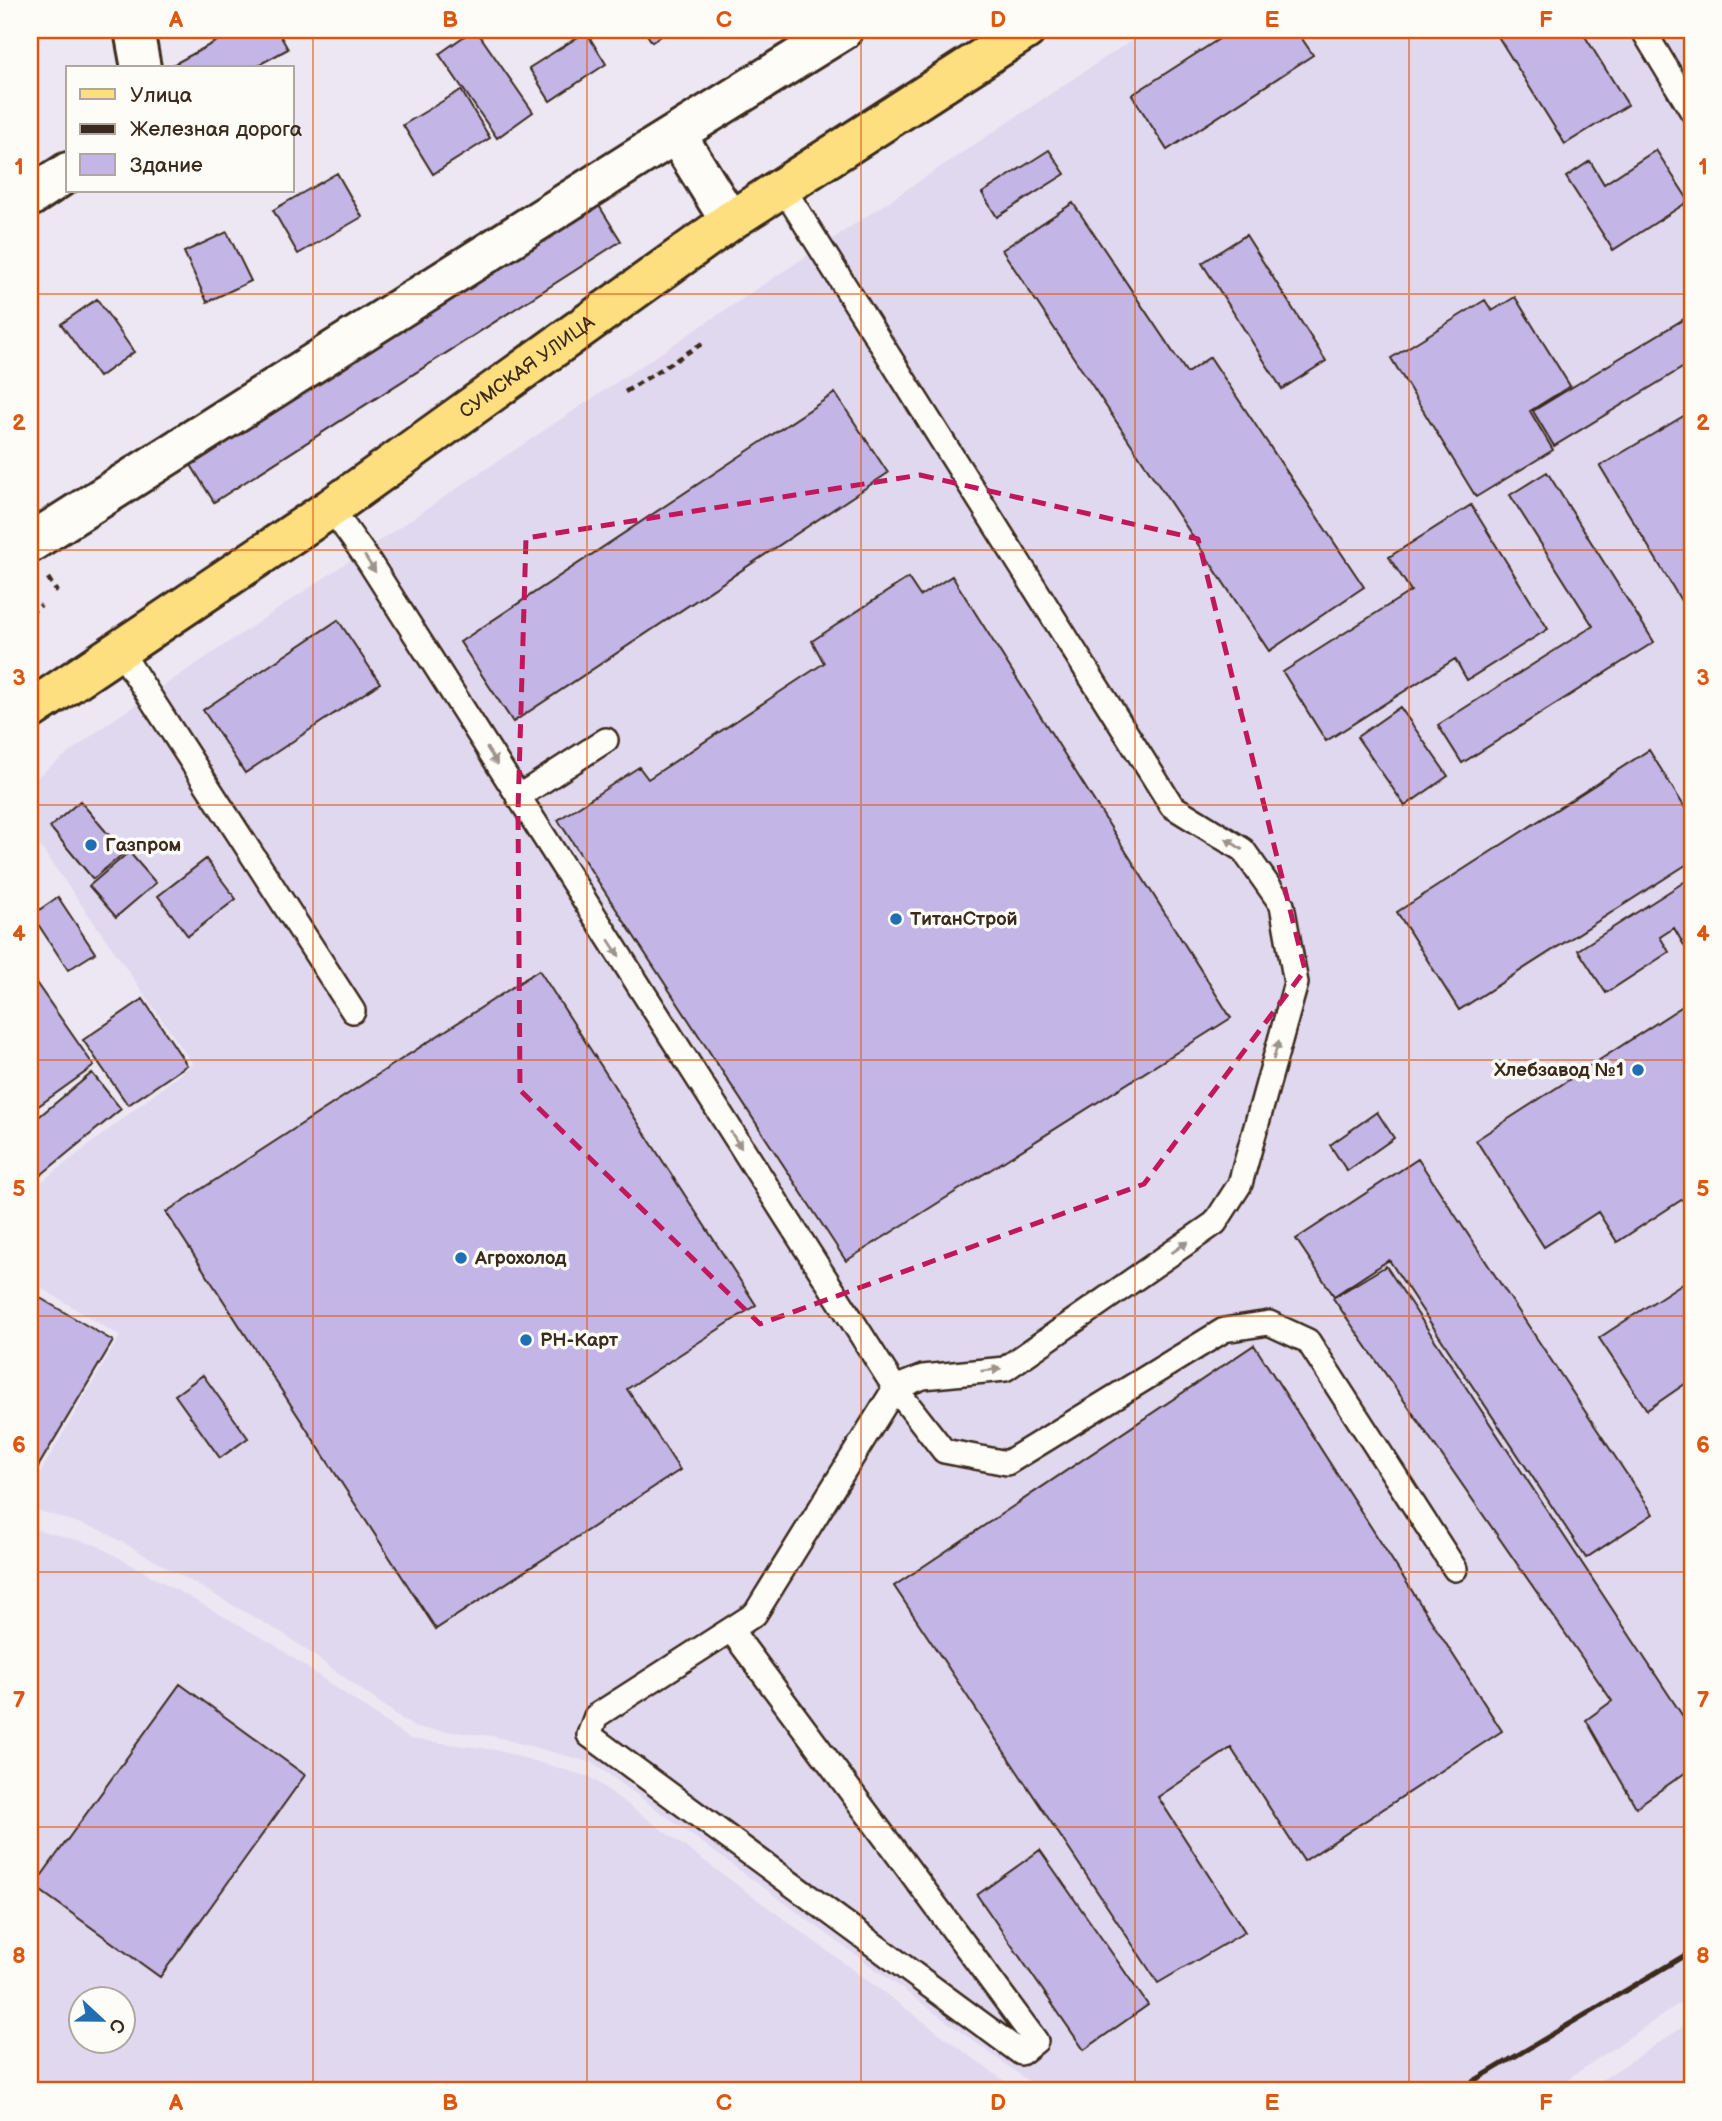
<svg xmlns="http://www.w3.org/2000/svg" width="1722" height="2121" font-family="'Balsamiq Sans',sans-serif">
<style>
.built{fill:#e0d8ef;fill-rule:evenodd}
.building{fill:#c3b6e7;stroke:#3b2a1e;stroke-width:2}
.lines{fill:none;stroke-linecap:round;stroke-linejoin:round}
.service-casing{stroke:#3b2a1e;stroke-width:28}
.minor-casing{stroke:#3b2a1e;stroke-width:44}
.primary-casing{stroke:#3b2a1e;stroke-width:44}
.path{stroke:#3b2a1e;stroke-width:4.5;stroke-dasharray:7 5;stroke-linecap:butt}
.service{stroke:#fdfcf7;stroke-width:23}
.minor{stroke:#fdfcf7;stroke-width:38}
.primary{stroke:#fedf80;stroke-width:38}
.rail{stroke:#3b2a1e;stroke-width:5}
.oneway{fill:#9c938a}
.marked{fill:none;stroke:#c2185b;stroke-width:5;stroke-dasharray:14 9;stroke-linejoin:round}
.grid{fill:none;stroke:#df570d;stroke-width:2;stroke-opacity:0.55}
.poi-dot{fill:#1f6fb2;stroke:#fdfcf7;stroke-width:2.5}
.labels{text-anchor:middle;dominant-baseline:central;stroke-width:7;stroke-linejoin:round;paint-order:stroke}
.street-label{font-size:19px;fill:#3b2a1e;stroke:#fdfcf7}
.poi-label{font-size:19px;font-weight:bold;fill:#3b2a1e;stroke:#fdfcf7;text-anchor:start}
.neatline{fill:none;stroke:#df570d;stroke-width:2.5}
.grid-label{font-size:23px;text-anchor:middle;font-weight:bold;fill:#df570d}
</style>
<rect width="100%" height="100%" fill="#ece7f2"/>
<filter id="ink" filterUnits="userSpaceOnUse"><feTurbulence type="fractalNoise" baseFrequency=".0143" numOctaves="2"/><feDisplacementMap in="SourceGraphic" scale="14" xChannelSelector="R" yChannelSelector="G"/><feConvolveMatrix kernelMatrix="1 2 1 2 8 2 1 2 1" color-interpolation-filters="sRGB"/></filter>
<g filter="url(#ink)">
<path class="built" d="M1147,30H1692V1995L1550,2091H1042L593,1763L493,1736L415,1728L284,1634L101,1530L30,1508V1490L120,1336L30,1281V1191L193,1064L103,935L30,832V782L110,722L486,469Z
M30,1528L96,1545L273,1644L410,1739L496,1750L590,1777L1018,2091H30ZM80,1998H122V2040H80Z
M1692,2021V2091H1585Z"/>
<path class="building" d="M237,30H277L288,49L253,68H167Z
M473,30H476L533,112L497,138L439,54Z
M644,30H670L652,42Z
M1233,30H1296L1313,55L1167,150L1132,95Z
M1494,30H1581L1628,105L1565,144Z
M586,32L606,64L550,101L529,68Z
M461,90L490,138L433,174L403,125Z
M1049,150L1065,174L997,217L982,193Z
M1656,150L1689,201L1613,250L1566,177L1590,161L1604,184Z
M337,173L362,217L298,254L273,210Z
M1073,203L1187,373L1210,357L1364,587L1269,651L1002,250Z
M598,204L621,241L214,502L191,465Z
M227,232L251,281L207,302L184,252Z
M1246,235L1326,361L1282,389L1202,263Z
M1515,297L1570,386L1530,411L1553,450L1476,497L1391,358L1485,300L1492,311Z
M97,299L134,352L99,377L61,324Z
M1689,316L1692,321V362L1554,446L1533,411Z
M835,393L888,473L513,722L460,642Z
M1692,411V619L1600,466Z
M1547,472L1654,642L1462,763L1438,725L1593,626L1510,495Z
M1471,505L1548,629L1467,680L1455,659L1326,741L1283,672L1411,591L1389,557Z
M952,576L1231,1018L846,1261L558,820L639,767L648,779L824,663L812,641L908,578L920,596Z
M338,620L380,683L245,773L203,710Z
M1400,707L1448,776L1405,806L1357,737Z
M1649,750L1692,819V861L1459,1010L1397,912Z
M80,801L124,853L93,879L50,827Z
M129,852L156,883L116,917L89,886Z
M206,859L236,899L188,936L158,896Z
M1692,877V942L1685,947L1674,928L1660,937L1669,952L1606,993L1578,950Z
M58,897L95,953L68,970L32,915Z
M539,970L756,1305L627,1389L680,1470L436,1629L166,1212Z
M30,974L94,1066L30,1112Z
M143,999L187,1065L128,1105L83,1040Z
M1692,1000V1193L1617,1242L1598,1212L1544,1247L1476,1140Z
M92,1073L121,1109L30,1184V1124Z
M1377,1112L1394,1138L1347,1171L1330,1145Z
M1418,1159L1653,1514L1586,1558L1389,1260L1334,1296L1296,1239Z
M1386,1266L1692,1730V1768L1636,1807L1586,1720L1612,1701L1333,1298Z
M1692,1277V1379L1647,1410L1599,1338Z
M30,1292L113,1341L30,1480Z
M1254,1345L1502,1731L1304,1861L1231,1748L1158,1797L1245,1932L1158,1983L894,1586Z
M203,1375L248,1438L220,1458L175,1395Z
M180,1684L305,1775L160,1977L34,1886Z
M1040,1850L1148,2005L1084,2050L977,1895Z"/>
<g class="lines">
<g class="service-casing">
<path id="service" d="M1643,30L1692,111
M331,508L368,560L895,1388L944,1451L1007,1463L1224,1330L1269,1323L1308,1341L1455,1569
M119,649L353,1011
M518,797L606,740
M731,1630L1036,2041L1021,2053L589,1735L596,1716L755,1614L895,1388L923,1377L1005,1369L1215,1223L1240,1184L1296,983L1282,905L1243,850L1172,806L783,188"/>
</g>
<g class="minor-casing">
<path id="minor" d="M134,30L141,68
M676,134L730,221
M30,197L68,172
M30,543L640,156L843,30"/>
</g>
<g class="primary-casing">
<g id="primary">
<path id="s1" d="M30,710L331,508L730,221L1026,30"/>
</g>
</g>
<path class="path" d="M625,392L706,341
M48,578L57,592
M30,614L41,605"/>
<use href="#service" class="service"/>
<use href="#minor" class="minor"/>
<use href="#primary" class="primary"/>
<path class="rail" d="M1457,2091L1692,1951
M1688,2091L1692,2088"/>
</g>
<defs><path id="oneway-solid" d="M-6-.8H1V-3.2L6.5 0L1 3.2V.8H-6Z" transform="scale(1.75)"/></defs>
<g class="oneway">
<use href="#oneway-solid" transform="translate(370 564) rotate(57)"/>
<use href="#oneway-solid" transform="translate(492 756) rotate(58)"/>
<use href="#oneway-solid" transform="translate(1234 844) rotate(-146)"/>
<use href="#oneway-solid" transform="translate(614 948) rotate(57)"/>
<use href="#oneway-solid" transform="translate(1276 1050) rotate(-74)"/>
<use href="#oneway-solid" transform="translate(736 1140) rotate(57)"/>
<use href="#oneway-solid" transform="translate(1180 1247) rotate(-35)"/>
<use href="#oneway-solid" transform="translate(991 1370) rotate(-6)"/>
</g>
</g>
<path class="marked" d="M920,475L1198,539L1305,970L1144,1184L760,1324L520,1090L518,811L526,538Z"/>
<path class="grid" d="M313,30V2091M587,30V2091M861,30V2091M1135,30V2091M1409,30V2091M30,294H1692M30,550H1692M30,805H1692M30,1060H1692M30,1316H1692M30,1572H1692M30,1827H1692"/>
<g class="poi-dot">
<circle cx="91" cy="845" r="7"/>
<circle cx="896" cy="919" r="7"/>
<circle cx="1638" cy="1070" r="7"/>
<circle cx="461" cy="1258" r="7"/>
<circle cx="526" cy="1340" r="7"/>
</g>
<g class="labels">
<g class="street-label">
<text stroke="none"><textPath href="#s1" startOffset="604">СУМСКАЯ УЛИЦА</textPath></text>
</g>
<g class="poi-label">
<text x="105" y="845">Газпром</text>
<text x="910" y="919">ТитанСтрой</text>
<text x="1624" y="1070" text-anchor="end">Хлебзавод №1</text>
<text x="475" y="1258">Агрохолод</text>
<text x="540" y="1340">РН-Карт</text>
</g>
</g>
<rect width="1722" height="2121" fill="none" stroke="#fdfcf7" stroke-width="77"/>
<rect x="66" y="66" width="228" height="126" fill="#fdfcf7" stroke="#afa8a0" stroke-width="2"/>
<rect x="80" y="89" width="35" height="10" fill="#fedf80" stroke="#afa8a0" stroke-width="2"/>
<text x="130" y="102" font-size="21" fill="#3b2a1e">Улица</text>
<rect x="80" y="124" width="35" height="10" fill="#3b2a1e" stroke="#afa8a0" stroke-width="2"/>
<text x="130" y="136" font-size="21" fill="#3b2a1e">Железная дорога</text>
<rect x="80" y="154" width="35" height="21" fill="#c3b6e7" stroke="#afa8a0" stroke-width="2"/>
<text x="130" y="172" font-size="21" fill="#3b2a1e">Здание</text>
<g transform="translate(102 2020) rotate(112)"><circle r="33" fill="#fdfcf7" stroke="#afa8a0" stroke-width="2"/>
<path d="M0-5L12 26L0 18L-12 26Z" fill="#1f6fb2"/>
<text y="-10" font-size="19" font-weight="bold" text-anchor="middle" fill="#3b2a1e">С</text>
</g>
<rect x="38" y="38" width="1646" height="2044" class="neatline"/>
<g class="grid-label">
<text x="176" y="27">A</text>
<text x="450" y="27">B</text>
<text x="724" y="27">C</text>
<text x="998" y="27">D</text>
<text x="1272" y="27">E</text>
<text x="1546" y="27">F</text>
<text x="19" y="174">1</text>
<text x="1703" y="174">1</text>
<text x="19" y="430">2</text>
<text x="1703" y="430">2</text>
<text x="19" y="685">3</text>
<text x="1703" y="685">3</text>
<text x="19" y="941">4</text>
<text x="1703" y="941">4</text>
<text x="19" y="1196">5</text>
<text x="1703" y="1196">5</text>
<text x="19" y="1452">6</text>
<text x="1703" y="1452">6</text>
<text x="19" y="1707">7</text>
<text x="1703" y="1707">7</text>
<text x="19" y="1963">8</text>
<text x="1703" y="1963">8</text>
<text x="176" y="2110">A</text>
<text x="450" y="2110">B</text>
<text x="724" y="2110">C</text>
<text x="998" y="2110">D</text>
<text x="1272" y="2110">E</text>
<text x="1546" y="2110">F</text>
</g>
</svg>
